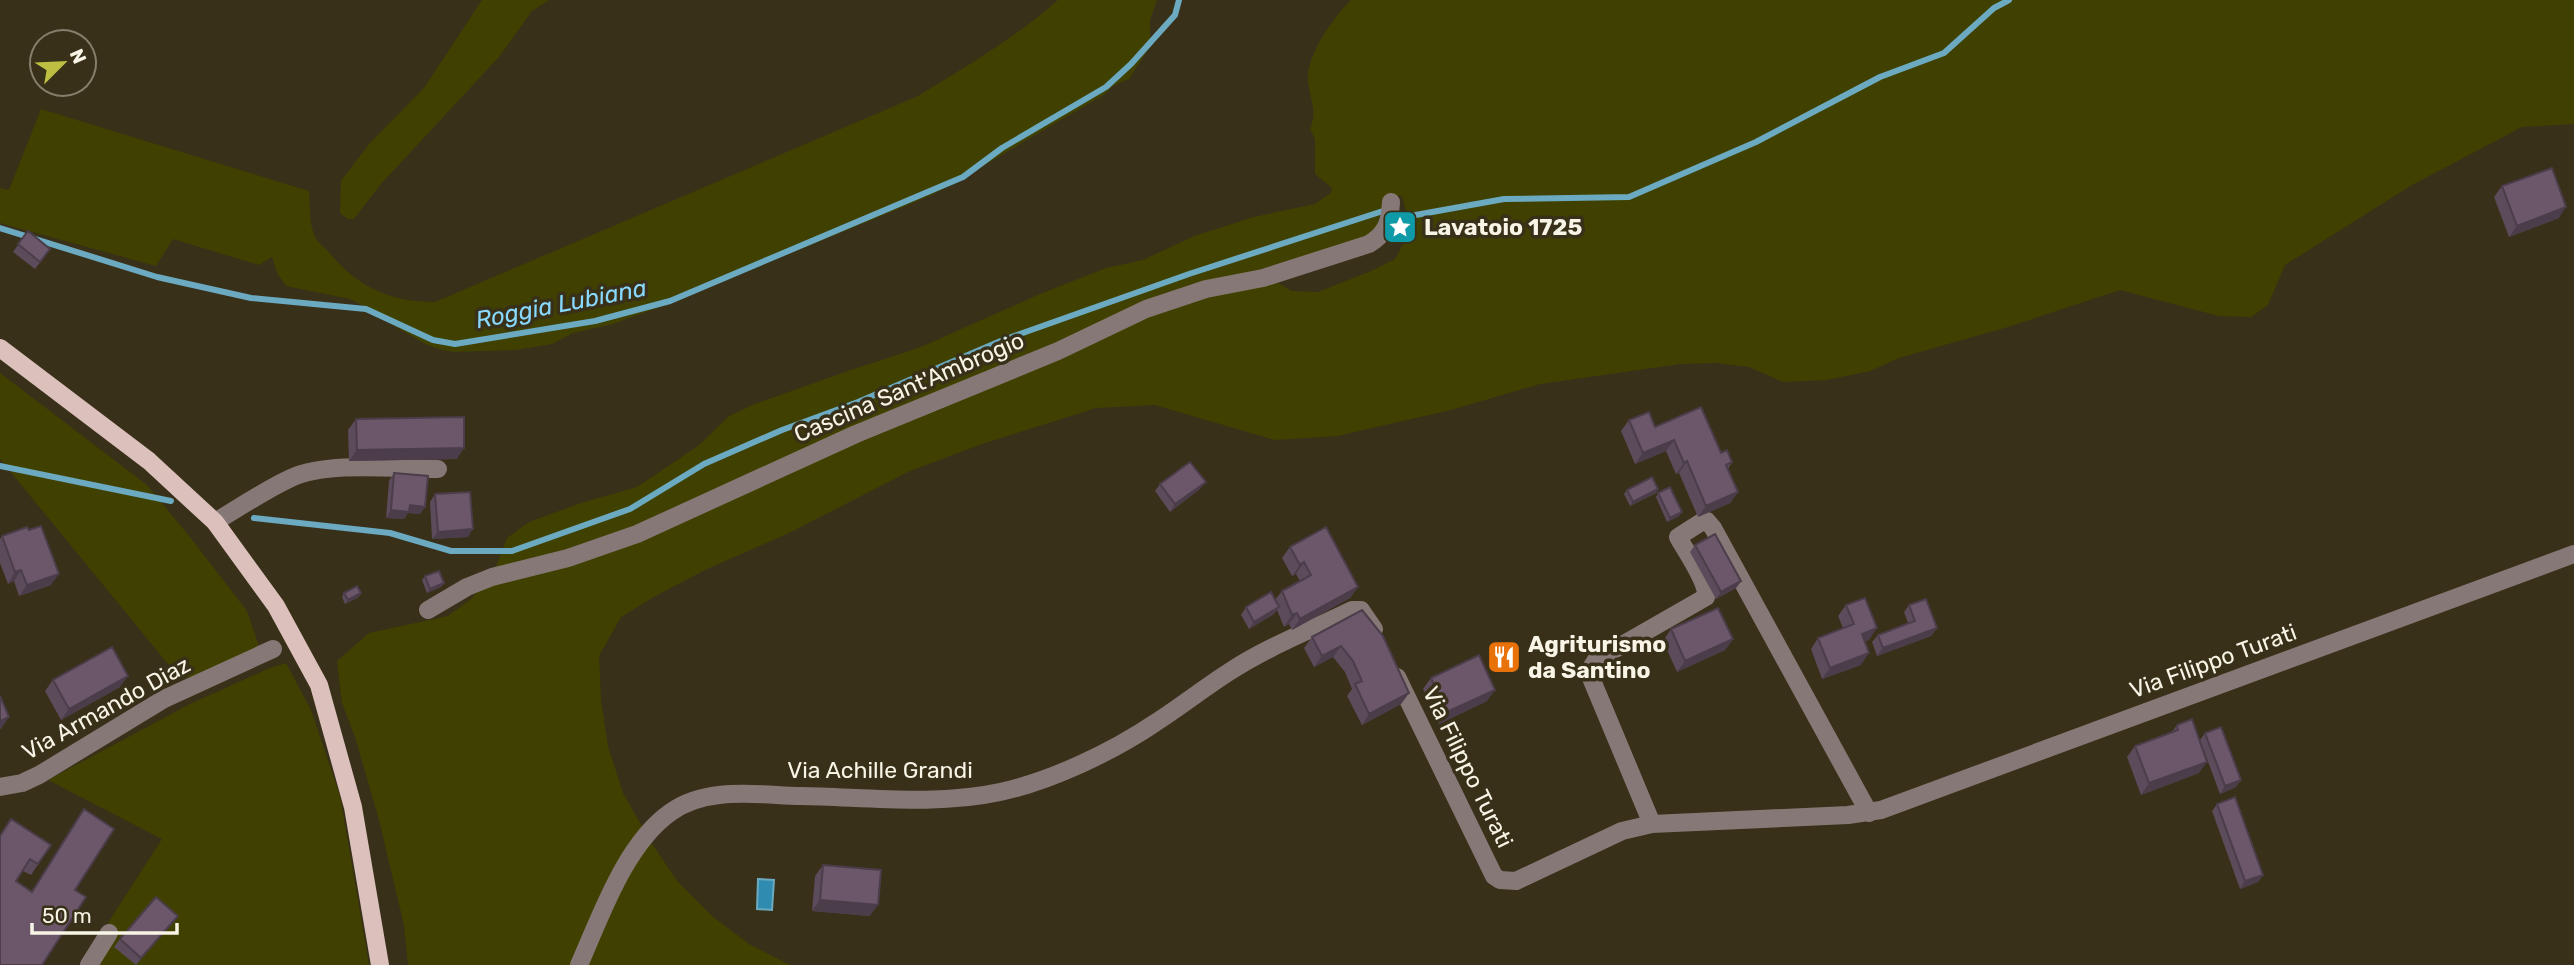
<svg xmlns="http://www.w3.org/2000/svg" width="2574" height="965" font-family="Rubik,sans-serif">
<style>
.green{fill:#404100;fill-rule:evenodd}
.water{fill:#2f8baf;stroke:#6baac0;stroke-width:2}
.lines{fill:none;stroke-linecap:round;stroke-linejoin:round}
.stream{stroke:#6baac0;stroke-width:6}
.minor{stroke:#867876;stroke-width:18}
.major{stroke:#dcc0bb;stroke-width:18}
.wall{fill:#5c4b5a}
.shaded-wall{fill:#4b3d4a}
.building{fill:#6b5769;stroke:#4b3d4a;stroke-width:2}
.labels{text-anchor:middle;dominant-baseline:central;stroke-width:7;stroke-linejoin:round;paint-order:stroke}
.poi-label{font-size:23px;font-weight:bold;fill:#f8f4e6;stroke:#383019;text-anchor:start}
.street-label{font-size:23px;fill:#f8f4e6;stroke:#383019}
.water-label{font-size:24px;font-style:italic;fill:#88d9fd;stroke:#383019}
</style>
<rect width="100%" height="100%" fill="#383019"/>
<path class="green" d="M482,0H549L532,11L499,57L380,185L354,219H348L340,213L341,181L369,144L424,88Z
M1058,0H1157L1150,20V47L1129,79L1113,86L1104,95C1046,128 989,163 932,195L665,305L613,324L573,333L552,344L515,350L453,352L439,349L425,344L391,324L383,316L350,299L286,286L277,273L272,257L259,265L173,239L156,266L0,223V188L9,190L41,109L309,191C310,204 309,223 314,234C316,241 323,246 328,251C356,286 389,302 435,302L918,96C967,66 1015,38 1058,0Z
M1351,0H2574V124L2522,127L2412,185L2285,265L2268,305L2251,317L2219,316L2120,290L2008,327L1899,358L1870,371L1827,380L1783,382L1749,367L1717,363L1680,364L1540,384L1451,410L1337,436L1275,440L1155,405L1096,408L982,444L910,471L789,533L705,570L652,598L621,617L599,656L601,700L608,746L623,793L652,844L678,882L712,916L749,944L790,965H408L404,925L378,816L355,737L342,703L337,661L369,633L448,616L471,599L492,577L507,538L529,522L581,503L637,487L698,446L729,416L755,404L845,372L921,347L1040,294L1106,268L1143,260L1194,236L1254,217L1315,204L1332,192L1331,187L1315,174V139L1310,129C1318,110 1310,101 1308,81C1306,55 1333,18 1351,0ZM1386,194L1402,196L1411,229L1395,259L1371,271L1318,292L1291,291L1277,282L1375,232Z
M0,373L147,485L190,537L247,611L259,646L192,678L177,675L0,459Z
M286,663L311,710L340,796L369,965H81L162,839L48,780L192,703L270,668Z"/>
<path class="water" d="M758,879L774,880L772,910L757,909Z"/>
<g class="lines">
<path class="stream" d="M1410,216L1504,199L1629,197L1756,142L1880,77L1944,53L1994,8L2009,0
M0,228L157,277L251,298L366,309L433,340L455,344L595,321L670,301L963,177L1002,148L1106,87L1131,64L1175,15L1179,0
M0,466L171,501
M254,518L390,533L451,551H512L630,509L704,464L782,430L858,402L1003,340L1189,274L1383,211"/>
<path class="minor" d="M215,522C240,507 265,490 291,478C327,461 397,469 438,469
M428,610L467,587L492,577L568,558L637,534L856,434L1058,351L1146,309L1206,289L1263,278L1369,244C1386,234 1390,222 1391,202
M1397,677L1494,876L1500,880L1516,881L1622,831L1652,824L1848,815L1881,810L2574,554
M0,787L22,783L39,775L164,699L273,649
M1652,824L1591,678V668L1596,660L1706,597C1708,582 1686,552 1678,537L1703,521H1707L1713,528L1869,813
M89,965L109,933
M579,965C601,916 625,844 671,812C707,786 758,795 800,796C865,797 936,806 1000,792C1051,781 1112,752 1155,723C1180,707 1204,688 1229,672C1267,647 1311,630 1352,610H1361L1374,629"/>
<path class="major" d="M0,348L149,461L215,522L276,606L319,685L353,807L380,965"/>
</g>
<path class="wall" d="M2502,186L2559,218L2509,237L2494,197Z
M28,231L50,249L35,269L13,252Z
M356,419L457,459L349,461L348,430Z
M1629,420L1655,427L1721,453L1732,462L1728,469L1738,492L1730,503L1698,517L1679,473L1676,474L1666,451L1635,464L1621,431Z
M394,473L420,514L408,513L404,519L386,518L389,481Z
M1160,484L1200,489L1170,512L1155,491Z
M1658,489L1656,493L1630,506L1624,494L1627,490Z
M1658,493L1682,512L1679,516L1667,522L1656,497Z
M435,494L468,537L432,539L430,502Z
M2,536L51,585L19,596L14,581L8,584L0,563V539Z
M1695,545L1741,581L1736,588L1716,599L1690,552Z
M1290,547L1358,587L1350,598L1292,630L1289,624L1284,627L1277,610L1274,614L1249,629L1241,615L1246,607L1275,600L1282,591L1300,581L1296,574L1292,576L1282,558Z
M425,576L444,583L441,587L427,593L422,580Z
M344,593L359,597L345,604L342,597Z
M1846,605L1869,640L1864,641L1861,665L1822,679L1811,649L1818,638L1843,628L1838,616Z
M1909,605L1937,628L1931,636L1877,656L1872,642L1878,635L1908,623L1904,612Z
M1362,610L1409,693L1401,704L1362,725L1347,696L1352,689L1345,672L1333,657L1314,667L1304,648L1312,637Z
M1671,629L1733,639L1725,650L1677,672L1663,641Z
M1431,678L1487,701L1439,724L1423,689Z
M53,680L120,687L61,720L45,691Z
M2177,725L2199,773L2141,795L2127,757L2135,746L2171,733Z
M2205,733L2236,787L2220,794L2200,740Z
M2217,804L2263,875L2258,882L2240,889L2212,811Z
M84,809L75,890L0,965V835L11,819L51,845L31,875L23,871L16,881L32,891Z
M823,865L870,916L812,911L815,876Z
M172,923L136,965L114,947L120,939Z"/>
<path class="shaded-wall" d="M2566,207L2559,218L2509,237L2517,226Z
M1674,440L1666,451L1635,464L1643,453Z
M464,448L457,459L349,461L357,450Z
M1687,461L1679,473L1676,474L1684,463Z
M1206,482L1200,489L1170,512L1175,504Z
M1658,489L1656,493L1630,506L1633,502Z
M1738,492L1730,503L1698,517L1706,506Z
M410,505L425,507L420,514L408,513L404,519L386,518L391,510Z
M1682,512L1679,516L1667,522L1670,518Z
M473,529L468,537L432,539L438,532Z
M1304,562L1296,574L1292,576L1300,565Z
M21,570L14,581L8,584L15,572Z
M59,574L51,585L19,596L27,585Z
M1741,581L1736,588L1716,599L1721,592Z
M444,583L441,587L427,593L430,589Z
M1358,587L1350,598L1292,630L1300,619Z
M361,593L359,597L345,604L348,600Z
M1279,607L1274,614L1249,629L1254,622Z
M1297,613L1289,624L1284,627L1292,615Z
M1877,628L1869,640L1854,645L1862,634Z
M1937,628L1931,636L1877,656L1883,648Z
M1733,639L1725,650L1677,672L1685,661Z
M1341,646L1333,657L1314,667L1322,656Z
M1869,653L1861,665L1822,679L1830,668Z
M128,676L120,687L61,720L69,709Z
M1495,690L1487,701L1439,724L1447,712Z
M1409,693L1401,704L1362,725L1369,714Z
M9,717L1,729H0V721Z
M2207,762L2199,773L2141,795L2149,783Z
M2241,780L2236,787L2220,794L2225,786Z
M2263,875L2258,882L2240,889L2245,881Z
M820,900L878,905L870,916L812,911Z
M178,916L136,965L141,958Z"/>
<path class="building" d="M2552,168L2566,207L2517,226L2502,186Z
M28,231L50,249L40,262L18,244Z
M1701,407L1721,453L1727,450L1732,462L1726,465L1738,492L1706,506L1687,461L1684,463L1674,440L1643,453L1629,420L1649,412L1655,427Z
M464,417V448L357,450L356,419Z
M1190,462L1206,482L1175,504L1160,484Z
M394,473L428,476L425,507L410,505L409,512L391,510Z
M1652,477L1658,489L1633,502L1627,490Z
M1670,487L1682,512L1670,518L1658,493Z
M470,492L473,529L438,532L435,494Z
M41,526L59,574L27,585L21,570L15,572L2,536L27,527L29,530Z
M1326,527L1358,587L1300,619L1297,613L1292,615L1282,591L1311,575L1304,562L1300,565L1290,547Z
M1715,534L1741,581L1721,592L1695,545Z
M439,571L444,583L430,589L425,576Z
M357,586L361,593L348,600L344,593Z
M1271,592L1279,607L1254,622L1246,607Z
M1865,598L1877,628L1862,634L1869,653L1830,668L1818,638L1854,624L1846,605Z
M1926,599L1937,628L1883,648L1878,635L1915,621L1909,605Z
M1718,608L1733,639L1685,661L1671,629Z
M1362,610L1383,636L1409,693L1369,714L1355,684L1362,681L1353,661L1341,646L1322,656L1312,637Z
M112,647L128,676L69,709L53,680Z
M1479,655L1495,690L1447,712L1431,678Z
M0,696L9,717L0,721Z
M2192,719L2207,762L2149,783L2135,746L2178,730L2177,725Z
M2221,727L2241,780L2225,786L2205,733Z
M2235,797L2263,875L2245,881L2217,804Z
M84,809L114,829L75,890L86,897L42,965H0V836L11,819L51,845L38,864L30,859L16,881L32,892Z
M823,865L881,870L878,905L820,900Z
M156,897L178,916L141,958L120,939Z"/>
<defs>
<g id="sight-square" transform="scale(1.75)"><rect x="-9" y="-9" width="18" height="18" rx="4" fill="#0f9aa8" stroke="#383019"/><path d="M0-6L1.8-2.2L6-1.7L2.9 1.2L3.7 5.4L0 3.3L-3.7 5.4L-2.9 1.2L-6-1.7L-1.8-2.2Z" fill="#fff"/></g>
<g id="restaurant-square" transform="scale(1.75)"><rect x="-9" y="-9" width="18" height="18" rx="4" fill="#e8710a" stroke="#383019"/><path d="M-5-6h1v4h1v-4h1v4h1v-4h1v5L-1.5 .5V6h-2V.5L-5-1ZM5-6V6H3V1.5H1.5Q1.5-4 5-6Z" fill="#fff"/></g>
</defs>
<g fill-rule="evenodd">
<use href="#sight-square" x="1400" y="227"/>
<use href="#restaurant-square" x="1504" y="657"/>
</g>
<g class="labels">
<g class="poi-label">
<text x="1424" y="227">Lavatoio 1725</text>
<text x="1528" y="644">Agriturismo<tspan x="1528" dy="26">da Santino</tspan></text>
</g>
<g class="street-label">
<text transform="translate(909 387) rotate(-23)">Cascina Sant'Ambrogio</text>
<text transform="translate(2213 661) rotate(-20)">Via Filippo Turati</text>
<text transform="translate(106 708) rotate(-29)">Via Armando Diaz</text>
<text transform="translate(1468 767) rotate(64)">Via Filippo Turati</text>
<text x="880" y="770">Via Achille Grandi</text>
</g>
<g class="water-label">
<text transform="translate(561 304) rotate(-11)">Roggia Lubiana</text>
</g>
</g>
<g transform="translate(63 63) rotate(66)"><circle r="33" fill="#383019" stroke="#857e6b" stroke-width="2"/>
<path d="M0-5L12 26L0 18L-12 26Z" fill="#bebf42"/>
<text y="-10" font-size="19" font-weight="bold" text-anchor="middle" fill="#f8f4e6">N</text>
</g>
<path d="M32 923v10h145v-10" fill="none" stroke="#f8f4e6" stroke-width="3.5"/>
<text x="42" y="923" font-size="21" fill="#f8f4e6" stroke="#383019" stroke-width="5" paint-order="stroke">50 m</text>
</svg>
